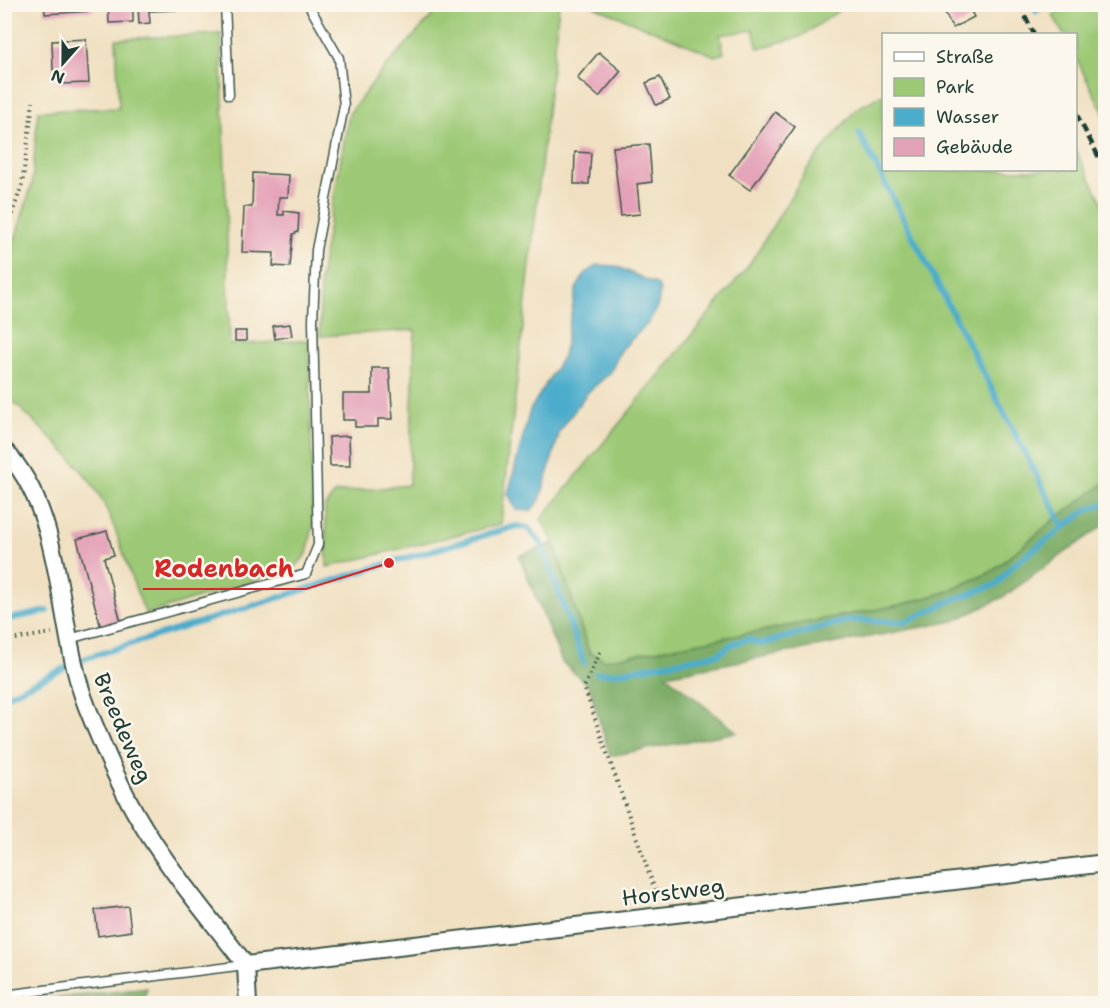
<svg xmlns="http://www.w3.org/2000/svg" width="1110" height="1008" font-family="'Shantell Sans',sans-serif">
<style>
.green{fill:#9dc976;stroke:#5e8355;stroke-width:1.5}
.forest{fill:#7ead67;stroke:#4e754e;stroke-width:1.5}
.water{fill:#4caccb;stroke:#367480;stroke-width:1.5}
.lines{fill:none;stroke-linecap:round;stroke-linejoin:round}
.stream{stroke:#4caccb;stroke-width:6}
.building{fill:#e4a2b8}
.lane-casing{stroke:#3e5549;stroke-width:11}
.street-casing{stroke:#3e5549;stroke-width:20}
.path{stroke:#3e5549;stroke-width:4;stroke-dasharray:1.5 4.5;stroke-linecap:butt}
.lane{stroke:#fff;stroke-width:8}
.street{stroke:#fff;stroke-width:16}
.rail{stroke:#1f3d34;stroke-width:4.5;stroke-dasharray:9 4.5;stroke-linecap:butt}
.labels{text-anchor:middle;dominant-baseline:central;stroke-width:5;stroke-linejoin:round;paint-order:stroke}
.street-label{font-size:22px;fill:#1f3d34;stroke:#fbf7ec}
.leader{fill:none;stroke:#d62828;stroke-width:2}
.callout-dot{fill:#d62828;stroke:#fbf7ec;stroke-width:2}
.callout-label{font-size:24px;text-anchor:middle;font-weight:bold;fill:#d62828;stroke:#fbf7ec;stroke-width:5;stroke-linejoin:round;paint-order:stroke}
</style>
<rect width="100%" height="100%" fill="#fbf7ec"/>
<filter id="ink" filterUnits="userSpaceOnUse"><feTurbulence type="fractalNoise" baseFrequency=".0167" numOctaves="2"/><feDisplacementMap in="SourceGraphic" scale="12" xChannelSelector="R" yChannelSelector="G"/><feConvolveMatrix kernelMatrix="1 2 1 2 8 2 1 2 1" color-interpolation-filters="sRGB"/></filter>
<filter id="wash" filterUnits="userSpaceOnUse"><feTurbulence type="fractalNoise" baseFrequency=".008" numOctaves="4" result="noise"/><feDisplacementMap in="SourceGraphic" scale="24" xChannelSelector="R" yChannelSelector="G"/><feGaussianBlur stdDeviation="1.35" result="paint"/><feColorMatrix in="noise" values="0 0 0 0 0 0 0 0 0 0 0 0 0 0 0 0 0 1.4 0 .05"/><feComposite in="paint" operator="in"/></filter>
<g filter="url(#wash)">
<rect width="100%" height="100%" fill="#f0e0c1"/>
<path class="green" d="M1072,4L1105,5V116L1076,58V34H1063L1053,15Z
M442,5H559L501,524L327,567L325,506L335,493L409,485L415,330L320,336V283L324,251L349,114L380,73Z
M591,5H847L800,37L758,48L753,30L720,35L724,53L715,56Z
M221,34L230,345L309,340L313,526L307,554L294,568L146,614C128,576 118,524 96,490C71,452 35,425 5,393V272L32,184L38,111L119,108L116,39Z
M883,94L884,170H1076V151L1105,208V483L1055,519L991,572L946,592L900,605L604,661L589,652L554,543L541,519L750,264L808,168L856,109Z"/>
<path class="forest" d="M1105,483V524L1003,597L954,621L666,675L737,732L610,756L589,686L562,662L519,556L554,543L589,652L604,660L900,605L946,592L991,572L1055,519Z
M147,988L143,1003H11Z"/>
<path class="water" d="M597,265L616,266L658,285L660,291L658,305L649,322L621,350L610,373L587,393L560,431L540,500L531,511L516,510L508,494L530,410L563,356L576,289L585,274Z"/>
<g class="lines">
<path class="stream" d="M1036,11L1046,4
M859,133L1064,528
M4,620L47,611
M597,673H615L718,654L732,644L749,639L761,644L849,620L906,622L950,601L997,584L1013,565L1087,510L1106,503
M4,697L86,658L389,563L517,526L528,528L541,543L584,663"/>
</g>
<g id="blocks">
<path class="building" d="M44,4H93V11L45,14Z
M108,4H126V9H133V22L109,23Z
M138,4H206V9L149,11L150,23L139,24Z
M940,4H967L974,17L953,28Z
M86,39L89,83L59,84L58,70H53L52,41Z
M599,52L621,71L599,97L577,78Z
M660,77L670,99L656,105L646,83Z
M775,112L795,127L750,190L729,175Z
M649,144L652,182L637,184L640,214L621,216L613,147Z
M575,152L591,153L589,184H574Z
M253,173L289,175L288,197H279L278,215H284V211L299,213L298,232L293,234L290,267L273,266L274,253L242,252L244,207H252Z
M290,324L292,336L275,339L273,326Z
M235,331H246V341H235Z
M372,368H389L393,419H378V427H355V420H343V394H372Z
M349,436L350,466H330L329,437Z
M107,531L114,555L104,558L121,622L101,628L77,539Z
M128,906L131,931L98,936L95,910Z"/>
</g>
</g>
<g filter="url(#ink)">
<use href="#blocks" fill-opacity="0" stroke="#3e5549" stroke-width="1.5"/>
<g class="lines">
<g class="lane-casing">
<path id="lane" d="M225,4L229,95
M69,639L306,574L318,545L313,321L316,250L344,106L339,58L308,4
M4,995L245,965"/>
</g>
<g class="street-casing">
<path id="street" d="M4,450C66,513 56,629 87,707C101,742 117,781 136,814C167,868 208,916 246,965
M246,965L1106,863
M246,965L248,1004"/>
</g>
<path class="path" d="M4,237L22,185L33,102
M4,641L52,633
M600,652L584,687L658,899"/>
<use href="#lane" class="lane"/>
<use href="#street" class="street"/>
<path class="rail" d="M1019,4L1034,34
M1076,113L1106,171"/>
</g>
</g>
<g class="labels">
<g class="street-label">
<text transform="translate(123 728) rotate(67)">Breedeweg</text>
<text transform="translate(673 892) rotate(-7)">Horstweg</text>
</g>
</g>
<path class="leader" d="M389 563L306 589H143"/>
<circle class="callout-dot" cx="389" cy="563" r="6"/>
<g class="callout-label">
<text x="224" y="577">Rodenbach</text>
</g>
<rect width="1110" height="1008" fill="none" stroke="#fbf7ec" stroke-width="24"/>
<rect x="882" y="33" width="195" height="138" fill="#fbf7ec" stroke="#a3ada2" stroke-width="1.5"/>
<rect x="894" y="52" width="30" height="9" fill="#ffffff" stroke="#a3ada2" stroke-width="1.5"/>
<text x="936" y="63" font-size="18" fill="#1f3d34">Straße</text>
<rect x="894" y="78" width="30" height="18" fill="#9dc976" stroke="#a3ada2" stroke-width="1.5"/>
<text x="936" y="93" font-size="18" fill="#1f3d34">Park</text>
<rect x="894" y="108" width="30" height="18" fill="#4caccb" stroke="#a3ada2" stroke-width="1.5"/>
<text x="936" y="123" font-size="18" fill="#1f3d34">Wasser</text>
<rect x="894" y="138" width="30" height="18" fill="#e4a2b8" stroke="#a3ada2" stroke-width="1.5"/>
<text x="936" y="153" font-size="18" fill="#1f3d34">Gebäude</text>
<g transform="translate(63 63) rotate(201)" stroke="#fbf7ec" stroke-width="4.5" paint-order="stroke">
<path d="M0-4.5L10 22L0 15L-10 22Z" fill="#1f3d34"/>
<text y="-9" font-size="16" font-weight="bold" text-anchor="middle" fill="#1f3d34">N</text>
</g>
</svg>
